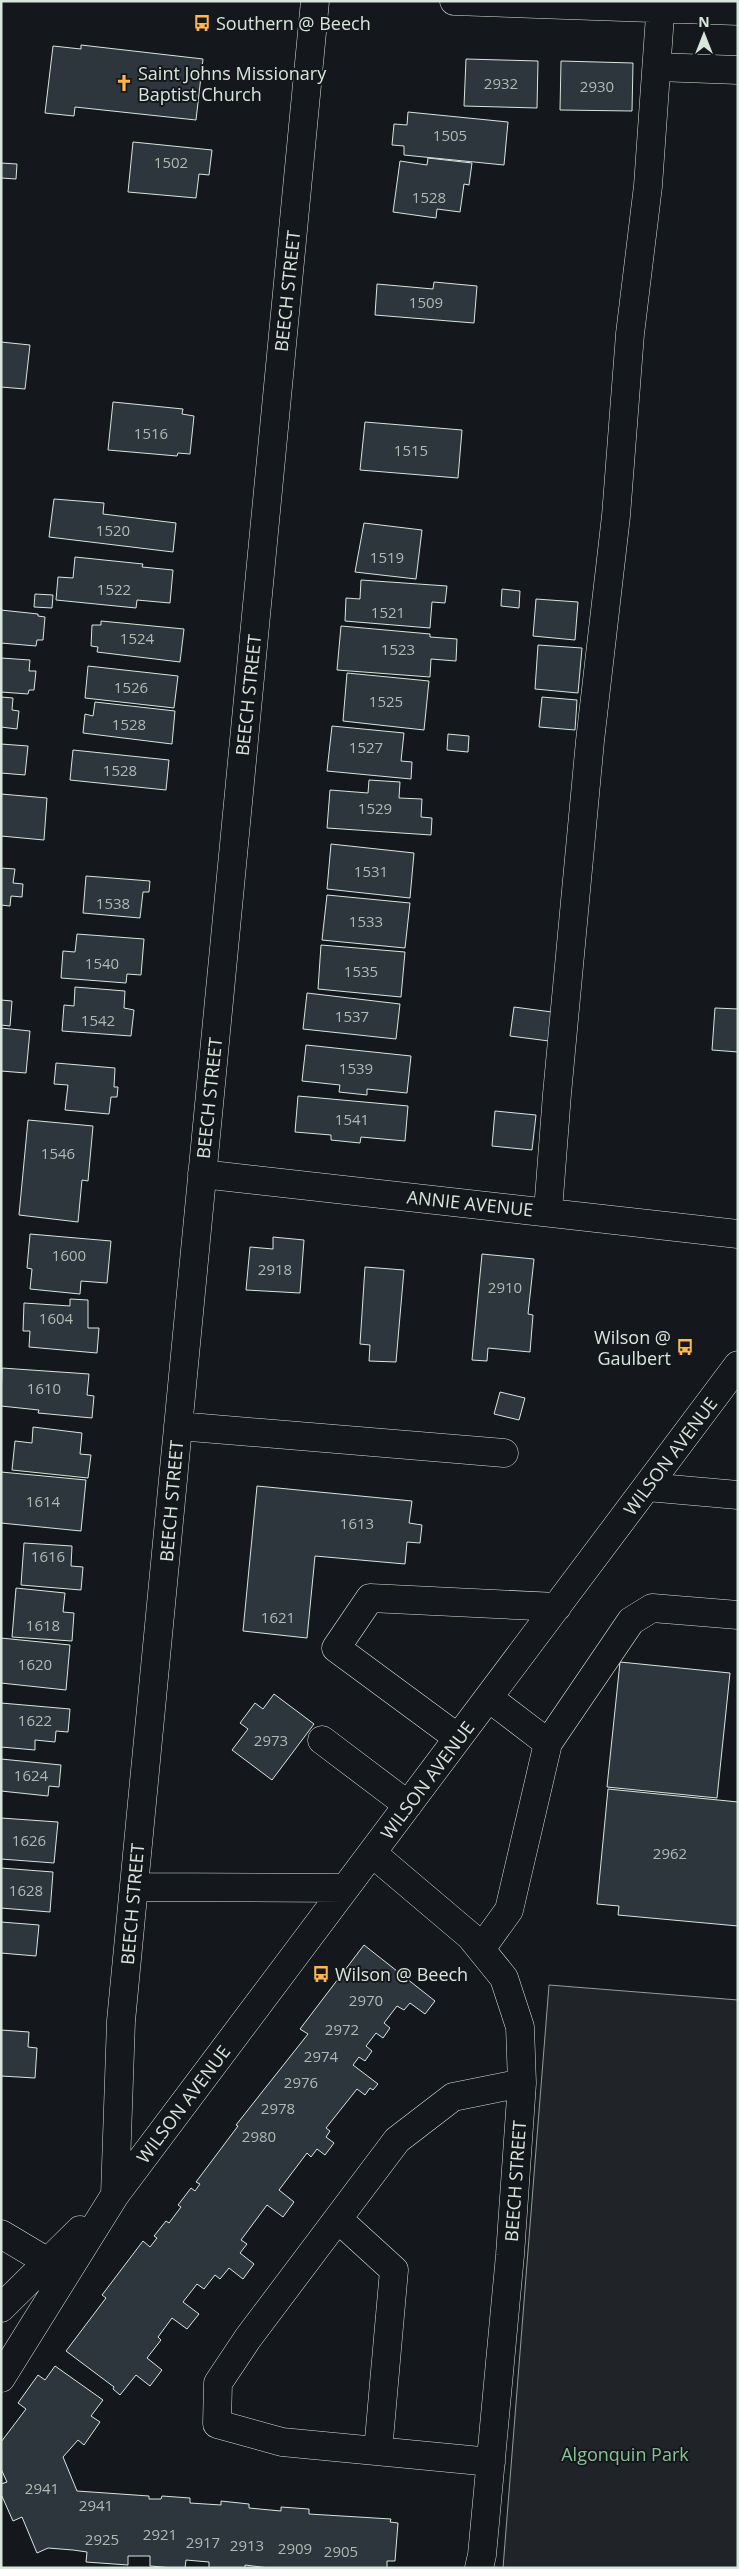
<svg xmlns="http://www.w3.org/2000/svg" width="739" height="2569" font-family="'Open Sans',sans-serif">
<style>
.green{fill:#202428;stroke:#939e99}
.building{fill:#2c363c;stroke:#d8e6dc}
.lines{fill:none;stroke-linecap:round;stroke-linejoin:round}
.minor-casing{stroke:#d8e6dc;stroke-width:29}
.minor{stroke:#14181c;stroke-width:28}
.labels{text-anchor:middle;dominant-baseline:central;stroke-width:4;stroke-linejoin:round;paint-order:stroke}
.number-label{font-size:15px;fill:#adbab4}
.poi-label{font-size:18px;fill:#d8e6dc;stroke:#14181c;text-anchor:start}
.street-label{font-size:18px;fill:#d8e6dc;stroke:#14181c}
.park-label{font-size:18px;fill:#8ac095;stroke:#14181c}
</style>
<rect width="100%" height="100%" fill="#14181c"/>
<path class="green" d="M549,1985L738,2000V2568H503Z"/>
<path class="building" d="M81,45L203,59L196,120L75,107L74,116L45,113L53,46L81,49Z
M466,59L538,61L537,108L464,106Z
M561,61L633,63L632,111L560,110Z
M408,112L508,122L504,165L404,155V146L392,145L394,124L407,125Z
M133,142L212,150L209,175L199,174L196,198L128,192Z
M428,158L472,163L469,185L464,184L460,212L437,209L436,218L393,212L400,161L427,165Z
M1,163L17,164L16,179L1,178Z
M434,282L477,286L474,323L375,315L377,284L433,289Z
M1,342L30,345L25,389L1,387Z
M113,402L183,409L182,414L194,416L190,454L178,453L177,456L108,450Z
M365,422L462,430L458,478L360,470Z
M54,499L104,503L103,514L176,523L173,552L49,537Z
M364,523L422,530L416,579L355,572Z
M75,557L143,564L142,567L173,570L170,603L137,600L136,608L56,600L58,577L73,578Z
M361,580L447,586L445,603L432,602L430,628L345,621L346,598L360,599Z
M502,589L520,591L519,608L501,606Z
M35,594L53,595L52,608L34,607Z
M536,599L578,602L575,640L533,636Z
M1,610L38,614V616L45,617L43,640H37L36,646L1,643Z
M101,621L184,629L180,662L97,652L98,647L91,646L92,625H101Z
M341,626L430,634V637L457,639L456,661L431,659L430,677L337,670Z
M538,645L582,648L578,693L535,689Z
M1,658L30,660L29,671H36L34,690H29L28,694L1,692Z
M88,666L178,676L174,708L85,698Z
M347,673L429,681L424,730L343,721Z
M1,697L13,698L12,710L19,711L17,729L1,727Z
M542,697L577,700L575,730L539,727Z
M95,702L175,711L172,744L83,733L85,714L93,716Z
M332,726L404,733L401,761L412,762L411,779L327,771Z
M448,734L469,736L468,752L447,750Z
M1,744L28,746L25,775L1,773Z
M73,750L169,760L166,790L70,780Z
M369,780L400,782L399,798L422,799L421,817L432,818L431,835L327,828L330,790L368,793Z
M1,794L47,798L44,840L1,836Z
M331,844L414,853L410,898L327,889Z
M1,868L15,869L13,883L23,884L22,897L11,896L10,906L1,905Z
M86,876L150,881L149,892H143L140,918L83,913Z
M327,895L410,903L405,948L322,940Z
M77,934L144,939L141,975L127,974L126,983L61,978L63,951L75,952Z
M321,945L405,952L401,997L318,989Z
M75,987L125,991L124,1008L134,1010L131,1036L62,1031L64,1005L74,1006Z
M307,993L400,1004L396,1039L303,1029Z
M1,1000L12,1001L10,1026L1,1025Z
M514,1007L552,1012L549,1041L510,1036Z
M715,1008L738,1009V1052L712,1050Z
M1,1028L30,1031L26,1073L1,1071Z
M306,1045L411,1056L407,1093L367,1089V1095L339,1092L340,1085L302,1081Z
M56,1063L115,1068L114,1087H118L117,1097H111L109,1114L65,1110L68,1085L54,1084Z
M298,1096L408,1106L405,1141L361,1137L360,1143L331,1140V1135L295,1132Z
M495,1111L536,1115L532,1150L492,1146Z
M28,1120L93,1126L88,1181L82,1180L78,1222L19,1215Z
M30,1234L111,1241L107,1283L81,1281L80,1294L30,1289L32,1269L27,1268Z
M273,1237L304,1240L300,1293L246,1290L250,1247L273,1249Z
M482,1254L534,1259L528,1314L533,1315L530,1352L488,1348L487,1361L472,1360Z
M365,1267L404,1270L396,1362L369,1361L370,1345L360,1344Z
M70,1299L88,1300V1328H99L97,1353L29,1347L30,1331H23L24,1303L70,1306Z
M2,1368L89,1374L87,1395L94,1396L92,1418L38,1413L39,1410L1,1406Z
M500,1392L525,1398L519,1420L494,1414Z
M33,1427L82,1433L80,1454L91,1455L88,1478L12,1470L15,1441L32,1443Z
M1,1472L86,1480L81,1531L1,1523Z
M257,1486L412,1501L409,1523L422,1525L420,1543L407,1542L405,1564L315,1556L307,1638L243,1631Z
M24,1543L72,1546L71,1566L83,1567L81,1590L21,1585Z
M16,1588L65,1593L63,1612L74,1613L72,1641L12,1637Z
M1,1638L70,1645L66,1690L1,1683Z
M620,1662L730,1673L717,1798L607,1787Z
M274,1694L314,1724L272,1780L232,1750L248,1729L240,1723L255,1703L263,1709Z
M1,1703L70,1709L68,1732L56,1731L55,1742L35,1740V1750L1,1747Z
M1,1759L61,1765L59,1787L49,1786L48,1796L1,1791Z
M608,1789L738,1802V1926L618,1915L619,1906L597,1904Z
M1,1818L58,1822L54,1863L1,1859Z
M1,1868L53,1872L50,1912L1,1908Z
M1,1922L39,1925L36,1956L1,1953Z
M364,1945L435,2001L425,2014L410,2003L404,2010L397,2006L384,2023L390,2028L383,2038L376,2033L366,2046L372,2051L365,2061L359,2057L353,2065L378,2084L373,2090L370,2088L365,2095L357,2089L326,2128L330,2131L326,2137L334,2143L325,2155L317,2149L311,2157L307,2153L279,2190L294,2202L283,2217L267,2205L241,2240L247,2244L240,2253L254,2264L243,2279L229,2268L220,2279L215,2275L204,2289L197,2284L183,2302L199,2314L187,2329L172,2318L158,2337L161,2340L147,2358L162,2370L150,2386L136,2375L120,2395L113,2389L114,2387L66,2351L106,2298L102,2295L143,2241L150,2247L157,2238L154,2236L166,2221L169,2223L181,2207L178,2205L191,2188L195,2191L200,2184L196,2182L238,2126L236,2125L308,2034L300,2029Z
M1,2030L29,2032L28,2047L37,2048L35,2078L1,2076Z
M55,2366L103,2400L91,2416L100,2422L84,2445L78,2440L63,2457L77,2491L149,2496V2499H161L162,2496L190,2498V2503L221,2505V2501L249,2504V2508L281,2511V2507L309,2509V2514L391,2519L390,2522L398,2523L395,2561H387V2568H269L245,2565V2568H209V2562L186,2560L185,2568H174L150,2566V2556H128V2565L86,2562L87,2552L73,2550L48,2548L37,2553L22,2517L13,2521L1,2494V2484L7,2482L1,2469V2442L26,2409L18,2403L38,2375L45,2380Z"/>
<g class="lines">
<g class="minor-casing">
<path id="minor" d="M454,1L738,11
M657,67L738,70
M202,1174L738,1234
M548,1211L557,1094L590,741L616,516L630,334L648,186L661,1
M178,1426L504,1453
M647,1487L738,1495
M489,1698L548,1743L631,1621L652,1608L738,1615
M458,1738L336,1648L370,1598L557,1607
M322,1740L408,1805
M372,1853L470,1936L504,1978L520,2027L522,2083L510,2255L482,2555L479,2568
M134,1887L345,1888
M481,1949L509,1910L548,1743
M115,2195L121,2021L315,1
M338,2219L394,2270L378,2451
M1,2234L48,2262
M1,2308L80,2230
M1,2378L115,2195L738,1365
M491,2462L282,2442L217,2424L218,2383L248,2338L397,2140L453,2097L522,2083"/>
</g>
<use href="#minor" class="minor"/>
</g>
<defs>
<g id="bus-bare" transform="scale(1.35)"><path d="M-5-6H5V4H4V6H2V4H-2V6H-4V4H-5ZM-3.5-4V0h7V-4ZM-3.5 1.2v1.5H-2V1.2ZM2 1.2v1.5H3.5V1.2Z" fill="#ffb74d" stroke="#14181c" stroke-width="2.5" paint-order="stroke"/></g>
<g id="church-bare" transform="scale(1.35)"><path d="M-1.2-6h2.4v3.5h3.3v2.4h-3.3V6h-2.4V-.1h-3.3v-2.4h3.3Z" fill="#ffb74d" stroke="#14181c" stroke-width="2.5" paint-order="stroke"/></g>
</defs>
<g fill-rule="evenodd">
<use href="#bus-bare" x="202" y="23"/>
<use href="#church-bare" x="124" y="83"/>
<use href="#bus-bare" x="685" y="1347"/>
<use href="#bus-bare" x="321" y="1974"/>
</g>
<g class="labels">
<g class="number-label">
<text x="501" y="83">2932</text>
<text x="597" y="86">2930</text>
<text x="450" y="135">1505</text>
<text x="171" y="162">1502</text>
<text x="429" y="197">1528</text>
<text x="426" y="302">1509</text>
<text x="151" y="433">1516</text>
<text x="411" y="450">1515</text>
<text x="113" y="530">1520</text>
<text x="387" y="557">1519</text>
<text x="114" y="589">1522</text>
<text x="388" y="612">1521</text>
<text x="137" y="638">1524</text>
<text x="398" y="649">1523</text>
<text x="131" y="687">1526</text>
<text x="386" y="701">1525</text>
<text x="129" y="724">1528</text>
<text x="366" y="747">1527</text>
<text x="120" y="770">1528</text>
<text x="375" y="808">1529</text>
<text x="371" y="871">1531</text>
<text x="113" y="903">1538</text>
<text x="366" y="921">1533</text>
<text x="102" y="963">1540</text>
<text x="361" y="971">1535</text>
<text x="352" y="1016">1537</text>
<text x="98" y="1020">1542</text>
<text x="356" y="1068">1539</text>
<text x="352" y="1119">1541</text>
<text x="58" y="1153">1546</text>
<text x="69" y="1255">1600</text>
<text x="275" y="1269">2918</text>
<text x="505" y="1287">2910</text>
<text x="56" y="1318">1604</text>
<text x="44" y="1388">1610</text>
<text x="43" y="1501">1614</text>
<text x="357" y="1523">1613</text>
<text x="48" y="1556">1616</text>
<text x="278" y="1617">1621</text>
<text x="43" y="1625">1618</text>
<text x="35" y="1664">1620</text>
<text x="35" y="1720">1622</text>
<text x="271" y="1740">2973</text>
<text x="31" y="1775">1624</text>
<text x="29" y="1840">1626</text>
<text x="670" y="1853">2962</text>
<text x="26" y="1890">1628</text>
<text x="366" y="2000">2970</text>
<text x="342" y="2029">2972</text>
<text x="321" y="2056">2974</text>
<text x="301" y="2082">2976</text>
<text x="278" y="2108">2978</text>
<text x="259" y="2136">2980</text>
<text x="42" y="2488">2941</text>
<text x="96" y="2505">2941</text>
<text x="160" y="2534">2921</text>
<text x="102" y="2539">2925</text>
<text x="203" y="2542">2917</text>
<text x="247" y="2545">2913</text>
<text x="295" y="2548">2909</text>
<text x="341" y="2551">2905</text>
</g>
<g class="poi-label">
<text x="216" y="23">Southern @ Beech</text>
<text x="138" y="73">Saint Johns Missionary<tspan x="138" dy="21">Baptist Church</tspan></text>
<text x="671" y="1337" text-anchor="end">Wilson @<tspan x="671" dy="21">Gaulbert</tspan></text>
<text x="335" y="1974">Wilson @ Beech</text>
</g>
<g class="street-label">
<text transform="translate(287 291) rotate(-84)">BEECH STREET</text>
<text transform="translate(248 695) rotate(-84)">BEECH STREET</text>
<text transform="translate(209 1098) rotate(-84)">BEECH STREET</text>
<text transform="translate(470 1203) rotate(6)">ANNIE AVENUE</text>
<text transform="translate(670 1456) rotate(-53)">WILSON AVENUE</text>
<text transform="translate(171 1501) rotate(-85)">BEECH STREET</text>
<text transform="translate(427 1780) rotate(-53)">WILSON AVENUE</text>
<text transform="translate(132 1904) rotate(-85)">BEECH STREET</text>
<text transform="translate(183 2104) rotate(-53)">WILSON AVENUE</text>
<text transform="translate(515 2181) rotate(-86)">BEECH STREET</text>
</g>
<g class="park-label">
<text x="625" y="2454">Algonquin Park</text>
</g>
</g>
<rect width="739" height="2569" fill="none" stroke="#d8e6dc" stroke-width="5"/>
<g transform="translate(704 35)" stroke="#14181c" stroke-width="4" paint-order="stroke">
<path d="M0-4L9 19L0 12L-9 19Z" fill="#d8e6dc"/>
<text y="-8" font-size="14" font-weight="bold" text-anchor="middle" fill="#d8e6dc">N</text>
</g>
</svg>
